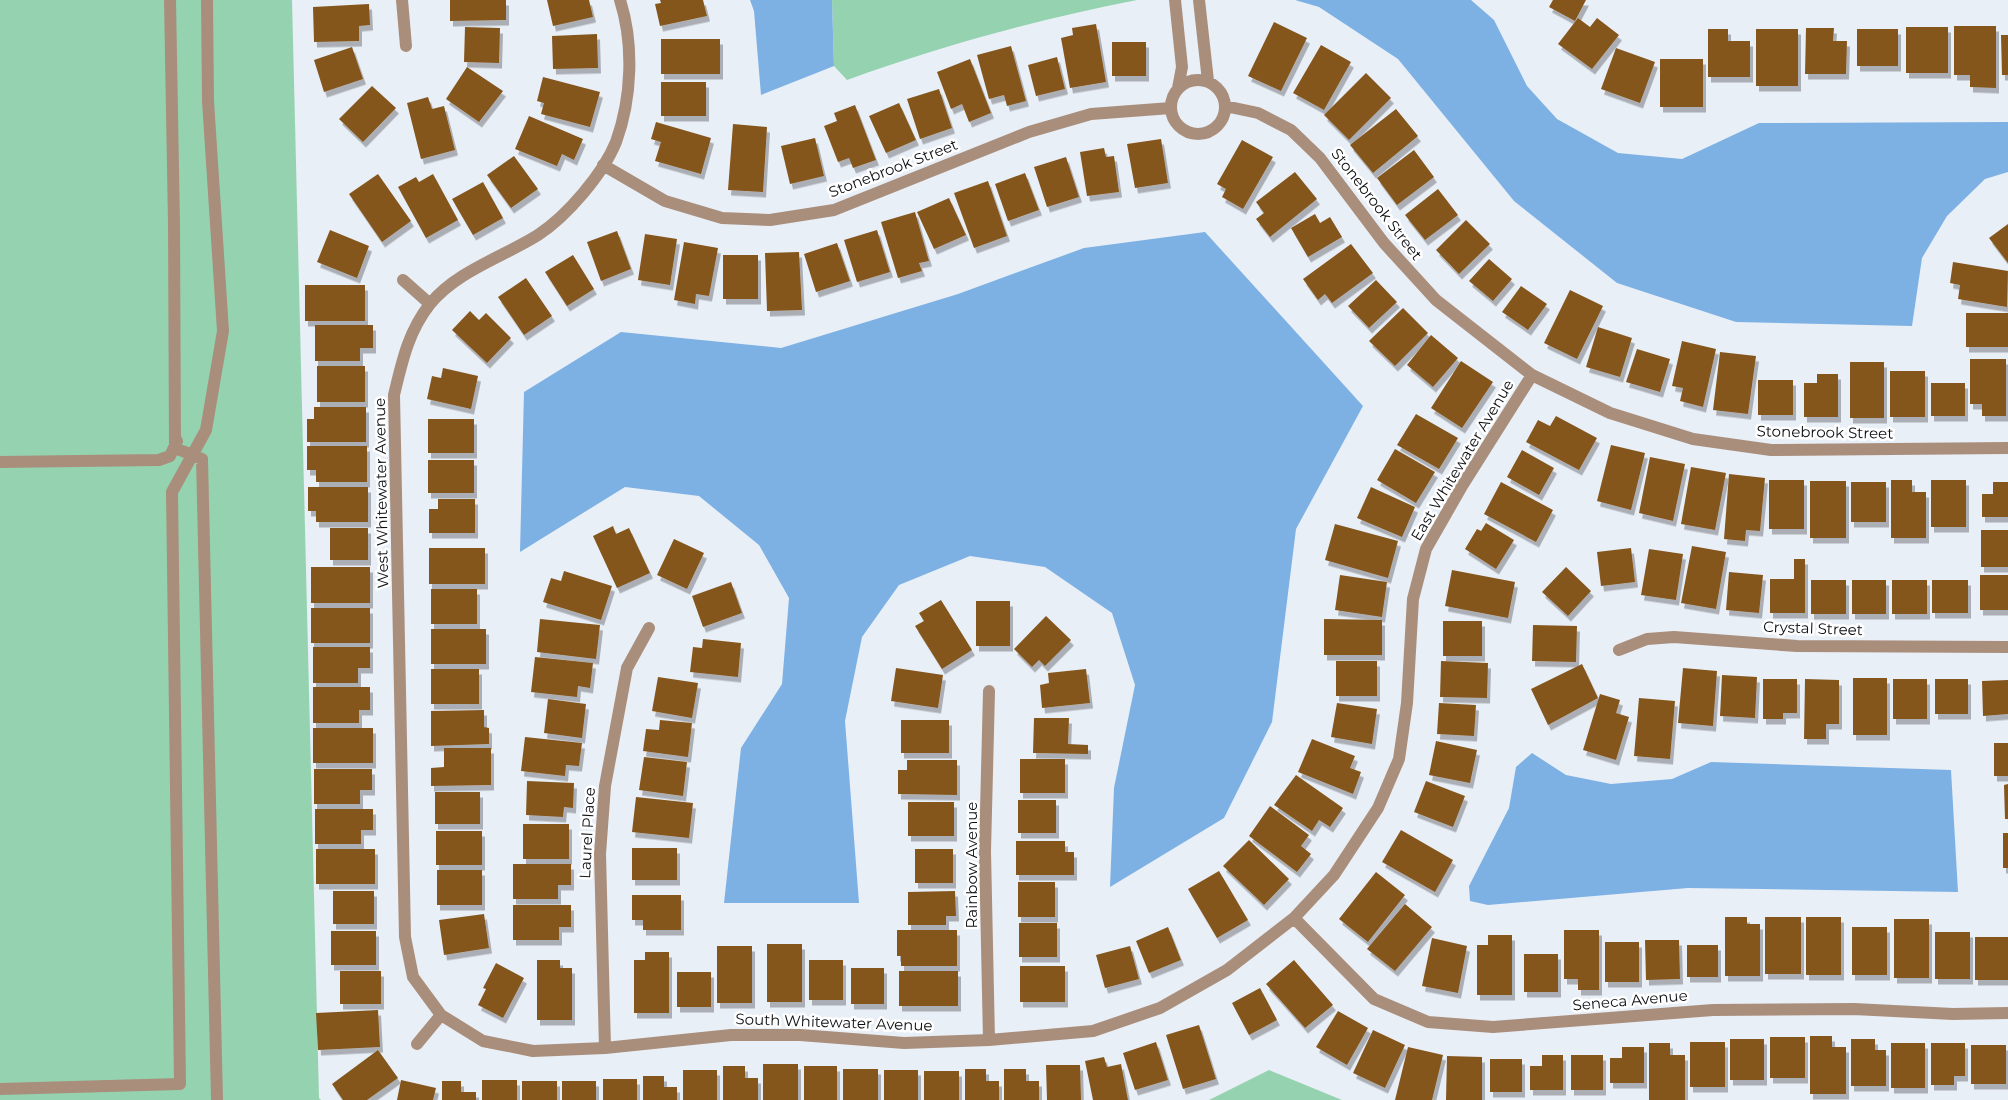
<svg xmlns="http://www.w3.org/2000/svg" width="2008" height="1100" font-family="Montserrat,sans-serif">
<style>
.green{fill:#95d3b0}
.water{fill:#7db1e4}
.building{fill:#84561e;filter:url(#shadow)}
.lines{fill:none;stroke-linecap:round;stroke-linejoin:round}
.minor{stroke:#a98e7c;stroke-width:12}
.labels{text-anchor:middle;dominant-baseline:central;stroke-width:5;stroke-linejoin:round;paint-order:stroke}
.street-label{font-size:15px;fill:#0c0e11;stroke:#fff}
</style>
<defs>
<filter id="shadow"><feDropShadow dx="3" dy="5.5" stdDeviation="0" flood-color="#0004"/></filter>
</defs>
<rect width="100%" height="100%" fill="#e9eff7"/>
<path class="green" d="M0,0H292L319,1098L321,1100H0Z
M832,0H1137C1036,20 944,45 847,80L834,66Z
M1269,1070L1342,1100H1209Z"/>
<path class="water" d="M750,0H832L834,66L761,95L754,11Z
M1295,0H1471L1494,20L1527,86L1557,119L1618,153L1682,159L1759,123L2008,122V172L1985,179L1947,216L1922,258L1912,326L1736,322L1617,283L1514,201L1398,59L1319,7Z
M1205,232L1363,406L1296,529L1272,722L1224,818L1110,887L1114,788L1135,685L1112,613L1045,567L970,556L899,585L862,637L845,721L859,903H724L741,748L782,684L789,598L759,545L699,496L625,487L520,552L524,392L621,332L781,348L958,294L1084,248Z
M1532,753L1566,775L1611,784L1672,779L1711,762L1951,770L1958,892L1688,888L1488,905L1470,901L1469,886L1509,808L1516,767Z"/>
<path class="building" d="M450,0H506V20L450,21Z
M547,0H589L593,17L553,26Z
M660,0H703L707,16L660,26L655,4L661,3Z
M1553,0H1586L1575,21L1549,7Z
M369,4L370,25L359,26V41L314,42L313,7Z
M1578,18L1590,27L1597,18L1619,35L1592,69L1558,44Z
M1274,22L1307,38L1281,91L1248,76Z
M1096,24L1106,82L1070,88L1061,38L1073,35L1072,28Z
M1954,26H1996V88L1970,87V75H1954Z
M465,27L500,28L499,63L464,62Z
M1906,27H1948V73H1906Z
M1806,28H1834L1833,41H1847L1846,74H1805Z
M1708,29H1728V41H1750V77H1708Z
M1756,29H1798V86H1756Z
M1857,29H1898V66H1857Z
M597,34L598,68L553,69L552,36Z
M2001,35H2008V75H2002Z
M661,39H720V74H661Z
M1112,42H1146V76H1112Z
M1321,45L1351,62L1324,110L1293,93Z
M1011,46L1026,101L1007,106L1004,95L989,99L977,55Z
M352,47L363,79L324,92L314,60Z
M1616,48L1655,62L1640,103L1601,89Z
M1057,57L1065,89L1036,96L1028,65Z
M970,59L991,113L969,122L962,104L951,109L937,72Z
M1660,59H1703V107H1660Z
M467,67L503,91L479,122L446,99Z
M1366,73L1391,98L1349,140L1324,115Z
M543,77L600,92L590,127L541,114L544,103L537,101Z
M661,82H706V116H661Z
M372,86L396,108L363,142L339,119Z
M939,89L952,128L920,139L907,99Z
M428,97L432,109L444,106L455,150L421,159L407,103Z
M899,103L916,140L886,153L869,116Z
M855,105L876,160L853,168L849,158L838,162L824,126L837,121L834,113Z
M1396,109L1418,136L1373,173L1350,145Z
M529,116L583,139L574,160L562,154L557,166L515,149Z
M656,122L711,138L701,174L655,161L661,142L651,139Z
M733,124L767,127L763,192L728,190Z
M815,138L824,176L790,184L781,146Z
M1161,139L1168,183L1135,188L1127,144Z
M1242,140L1273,157L1243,209L1222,197L1226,189L1217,184Z
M1104,148L1106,157L1114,156L1119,192L1087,196L1080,152Z
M1414,150L1434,177L1397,205L1377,178Z
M514,156L538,189L511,208L487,175Z
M1066,157L1079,197L1047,207L1034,167Z
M1295,172L1317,199L1270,237L1256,219L1264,213L1256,202Z
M1025,173L1039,210L1008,221L995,184Z
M378,174L411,221L382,242L349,194Z
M433,174L458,220L426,238L398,187L416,177L419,182Z
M988,181L1007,236L974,248L954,193Z
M483,182L503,218L473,235L452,199Z
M1438,189L1458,215L1425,240L1405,215Z
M949,198L966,235L934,249L917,212Z
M915,212L929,261L919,263L922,271L898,278L881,222Z
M1315,214L1320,223L1330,217L1342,237L1308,257L1291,228Z
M1466,220L1490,244L1459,274L1436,250Z
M2008,224V263L1989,238Z
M330,230L369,246L357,278L317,262Z
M877,230L890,272L857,282L844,240Z
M617,231L631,269L601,281L587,242Z
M645,234L677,239L670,285L638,280Z
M684,242L718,248L709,296L696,294L695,304L674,300Z
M837,243L850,281L816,292L804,254Z
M1351,244L1373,273L1332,303L1325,294L1318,300L1303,279Z
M799,252L802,310L767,311L765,253Z
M573,255L594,289L567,306L545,272Z
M723,255H758V299H723Z
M1489,259L1512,279L1493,301L1469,281Z
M1953,262L2008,271L2007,307L1958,299L1960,285L1950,283Z
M526,278L552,316L524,335L498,297Z
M1376,280L1397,302L1369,328L1348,306Z
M305,285H365V321H305Z
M1521,286L1547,304L1528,330L1502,312Z
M1570,290L1603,306L1577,359L1544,343Z
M1403,308L1428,333L1395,366L1369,341Z
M470,311L479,320L486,313L511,338L487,363L452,330Z
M1966,313H2008V347H1966Z
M315,325H373V348H360V361H315Z
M1598,327L1632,338L1620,377L1586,367Z
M1431,335L1458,358L1433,387L1407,365Z
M1682,341L1716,349L1703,407L1680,401L1683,388L1672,386Z
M1637,349L1670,359L1660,392L1626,382Z
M1720,352L1756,356L1748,414L1713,410Z
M1970,359H2006V416H1982V404H1970Z
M1461,361L1493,382L1462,428L1431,408Z
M1850,362H1884V418H1850Z
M317,366H365V402H317Z
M443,368L478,376L471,409L427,399L432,376L441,378Z
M1890,371H1925V417H1890Z
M1817,374H1838V417H1804V383H1817Z
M1758,380H1793V415H1758Z
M1931,383H1965V416H1931Z
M314,407H366V442H307V419H314Z
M1416,414L1458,438L1439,469L1397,445Z
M1556,416L1597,438L1579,470L1526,442L1538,420L1550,426Z
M428,419H474V453H428Z
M1611,445L1645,453L1631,510L1597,501Z
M307,446H367V482H316V470H307Z
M1395,449L1435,472L1416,503L1377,480Z
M1522,450L1554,468L1539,495L1507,477Z
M1650,457L1685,464L1673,521L1639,513Z
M428,460H474V493H428Z
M1691,467L1726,473L1715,530L1681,524Z
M1729,474L1765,478L1760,531L1746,530L1745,541L1724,539Z
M1769,480H1804V529H1769Z
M1891,480H1912V492H1926V538H1891Z
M1931,480H1966V527H1931Z
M1810,481H1846V538H1810Z
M1501,482L1553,510L1536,542L1484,514Z
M1851,482H1886V522H1851Z
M1993,482H2008V517H1982V494H1993Z
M308,487H368V522H316V511H308Z
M1371,487L1415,507L1402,537L1357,518Z
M438,499H475V533H429V509H438Z
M1486,523L1514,540L1496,569L1465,549L1477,529L1481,531Z
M1335,524L1398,541L1388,578L1325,560Z
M613,526L616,534L629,528L650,573L617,588L593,536Z
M330,528H368V560H330Z
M1981,530H2008V567H1981Z
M674,539L704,553L687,589L657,575Z
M1692,546L1726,552L1716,609L1681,603Z
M429,548H485V584H429Z
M1631,548L1635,582L1601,586L1597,552Z
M1649,549L1683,554L1676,600L1641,595Z
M1794,559H1805V613H1770V579H1794Z
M311,567H370V603H311Z
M1566,567L1591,591L1568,616L1542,592Z
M1452,570L1515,582L1508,618L1445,606Z
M564,571L612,586L601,620L543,602L551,578L561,581Z
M1729,572L1763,575L1759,613L1726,610Z
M1340,575L1387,582L1382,617L1335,610Z
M1980,575H2008V610H1980Z
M1811,580H1846V614H1811Z
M1852,580H1886V614H1852Z
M1892,580H1927V614H1892Z
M1932,580H1968V613H1932Z
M731,582L742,613L703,627L692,596Z
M431,589H477V624H431Z
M941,600L972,650L942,669L915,626L924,621L919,613Z
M976,601H1010V646H976Z
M311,608H370V643H311Z
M1046,616L1071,640L1045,666L1039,660L1032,667L1014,649Z
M540,619L600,625L596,659L537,652Z
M1324,619L1382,620V655H1324Z
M1443,621H1482V656H1443Z
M1533,625L1577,626L1576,662L1532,661Z
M431,629H486V664H431Z
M703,639L741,643L738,677L690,672L693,647L702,648Z
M313,647H370V668H358V683H313Z
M535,657L593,663L590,688L578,686L577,697L531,692Z
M1336,661H1377V696H1336Z
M1441,661L1488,663L1487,698L1440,697Z
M1582,664L1598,698L1548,725L1531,689Z
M896,668L943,675L938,708L891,701Z
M1683,668L1717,671L1713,726L1678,723Z
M431,669H479V704H431Z
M1086,669L1090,703L1042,708L1040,685L1049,683L1048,673Z
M1722,675L1757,677L1755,718L1720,716Z
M658,677L698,683L692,718L652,711Z
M1853,678H1887V735H1853Z
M1763,679H1797V713H1783V719H1763Z
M1805,679L1839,680V724H1826V739H1804Z
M1893,679H1927V719H1893Z
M1935,679H1968V714H1935Z
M2008,680V714L1983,716L1982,681Z
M313,687H370V710H359V723H313Z
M1600,694L1620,700L1616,713L1629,717L1616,760L1583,750Z
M1639,698L1675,701L1670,759L1634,756Z
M548,699L586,704L582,738L544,733Z
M1337,703L1377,709L1372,744L1331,737Z
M1439,703L1476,705L1474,736L1437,734Z
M484,710V727L489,728V744L431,746V711Z
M1034,718H1069L1068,744L1088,745V754L1033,753Z
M660,720L692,723L688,757L643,751L646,729L659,730Z
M901,720H949V753H901Z
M313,728H373V763H313Z
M525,737L582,743L579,766L566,765L565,776L521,771Z
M1312,739L1355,756L1350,768L1361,772L1353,794L1298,772Z
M1436,741L1477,750L1470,783L1429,775Z
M1994,743H2008V776H1994Z
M444,748H491V785L431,786V768L444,767Z
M644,757L687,762L683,796L639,790Z
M1020,759H1065V793H1020Z
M907,760H957V795L898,794V770H907Z
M314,769H372V790H360V804H314Z
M1296,775L1343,808L1330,827L1319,820L1312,831L1274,805Z
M527,781L574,783L573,808L564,807L563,817L526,815Z
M1426,781L1465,796L1453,827L1414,812Z
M2008,784V819H2005L2004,785Z
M435,792H480V824H435Z
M636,797L693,803L689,838L632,832Z
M1018,800H1056V833H1018Z
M908,802H954V836H908Z
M1270,806L1309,835L1301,846L1311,854L1297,872L1249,836Z
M315,809H373V830H361V844H315Z
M523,824H569V859H523Z
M1401,830L1453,860L1435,892L1382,862Z
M436,831H482V865H436Z
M2003,833H2008V868H2003Z
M1249,840L1289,879L1264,905L1223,866Z
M1016,841H1065V852H1074V875H1016Z
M632,848H677V880H632Z
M316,849H375V884H316Z
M915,849H953V883H915Z
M513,864H571V885H558V899H513Z
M437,870H482V905H437Z
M1219,871L1248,920L1217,938L1188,889Z
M1376,872L1405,895L1368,942L1339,919Z
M1018,882H1055V917H1018Z
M333,891H374V924H333Z
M955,891L956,916H946V925H908V892Z
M632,895H681V930H643V920H632Z
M1405,904L1432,927L1395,971L1367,949Z
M513,905H571V927H559V940H513Z
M484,914L489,948L444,955L439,920Z
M1725,917H1747V924H1760V976H1725Z
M1765,917H1801V974H1765Z
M1806,917H1841V975H1806Z
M1894,919H1929V978H1894Z
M1019,923H1057V957H1019Z
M1168,927L1181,960L1149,973L1136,941Z
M1852,927H1887V975H1852Z
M897,930H957V966H901V956H897Z
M1564,930H1599V990H1578V979H1564Z
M331,931H376V965H331Z
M1935,932H1970V979H1935Z
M1488,935H1512V995H1477V945H1488Z
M1975,937H2008V980H1975Z
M1432,938L1467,946L1458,993L1422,986Z
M1645,940H1679L1680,979L1646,980Z
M1605,942H1639V982H1605Z
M767,944H802V1002H767Z
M1687,945H1718V977H1687Z
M717,946H752V1003H717Z
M1130,946L1139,979L1105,988L1096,955Z
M645,952H669V1013H634V960H645Z
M1524,954H1558V992H1524Z
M537,960H560V968H572V1020H537Z
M809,960H843V1000H809Z
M1294,960L1333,1005L1305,1028L1266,984Z
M496,963L524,978L503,1018L478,1005L486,989L483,988Z
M1020,966H1065V1002H1020Z
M851,968H884V1004H851Z
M340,971H381V1004H340Z
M899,971H958V1006H899Z
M677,972H711V1007H677Z
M1260,988L1277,1020L1249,1035L1232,1003Z
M378,1010L380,1047L318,1050L316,1013Z
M1338,1011L1368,1028L1347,1065L1316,1047Z
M1199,1025L1216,1079L1183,1089L1166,1035Z
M1373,1030L1405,1045L1385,1088L1353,1073Z
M1810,1036H1832V1047H1846V1094H1810Z
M1770,1037H1805V1078H1770Z
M1730,1039H1764V1080H1730Z
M1851,1039H1875V1050H1886V1086H1851Z
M1156,1042L1168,1080L1135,1090L1123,1053Z
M1690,1042H1725V1087H1690Z
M1649,1043H1670V1055H1685V1100H1649Z
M1891,1043H1925V1088H1891Z
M1931,1043H1965V1076H1954V1085H1931Z
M1971,1045H2006V1084H1971Z
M1408,1047L1443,1055L1432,1100H1395Z
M1622,1047H1644V1083H1610V1058H1622Z
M378,1050L398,1078L367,1100H343L332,1084Z
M1542,1055H1563V1090H1530V1066H1542Z
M1571,1055H1603V1090H1571Z
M1447,1056L1482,1057V1100H1446Z
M1104,1057L1107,1067L1121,1064L1128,1100H1093L1085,1061Z
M1490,1059H1522V1092H1490Z
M763,1064H798V1100H763Z
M1046,1065H1080L1081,1100H1047Z
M723,1066H745V1078H758V1100H723Z
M804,1066H837V1100H804Z
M843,1069H878V1100H843Z
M965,1069H986V1081H999V1100H965Z
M1004,1069H1026V1081H1039V1100H1004Z
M683,1070H717V1100H683Z
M884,1070H918V1100H884Z
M924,1071H959V1100H924Z
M643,1076H664V1087H677V1100H643Z
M603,1079H637V1100H603Z
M401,1080L436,1088L433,1100H397Z
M482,1080H517V1100H482Z
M442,1081H461V1092H476V1100H442Z
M522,1081H557V1100H522Z
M562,1081H596V1100H562Z"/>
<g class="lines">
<path class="minor" d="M170,0L174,224L175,448L202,459L217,1100
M402,0L406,46
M620,0C634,44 632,98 616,142C603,174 567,216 538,235C503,257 457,271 430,304C408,332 402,362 394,395L405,937L413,977L441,1015L483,1041L533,1051L605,1048L731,1035H800L904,1043L989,1040L1093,1031L1160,1008L1227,970L1294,918L1334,875L1378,808L1399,759L1407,703L1413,599L1426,549L1462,486L1532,375
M1175,0L1182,67L1178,88
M1199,0L1208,81
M1171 107a27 27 0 1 1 54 0a27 27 0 1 1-54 0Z
M1225,106L1258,113L1291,130L1320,158L1384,243L1436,300L1532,375L1610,413L1693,439L1771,450L2008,448
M603,165L665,201L722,218L770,220L834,210L1029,132L1091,114L1171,108
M403,280L430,304
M0,462L159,460L170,456L177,441
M1619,650L1647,639L1674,637L1797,646L2008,647
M1294,918L1374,999L1428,1022L1493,1027L1713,1010L1854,1009L1953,1014L2008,1013
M989,1040L985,851L989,691
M417,1044L441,1015
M605,1048L600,854L605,786L627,668L649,628
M0,1089L180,1084L172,492L206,430L223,331L208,101L207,0"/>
</g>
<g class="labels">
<g class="street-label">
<text transform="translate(893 168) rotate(-21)">Stonebrook Street</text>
<text transform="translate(1377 204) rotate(52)">Stonebrook Street</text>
<text transform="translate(1825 432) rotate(1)">Stonebrook Street</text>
<text transform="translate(1462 460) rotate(-59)">East Whitewater Avenue</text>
<text transform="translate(381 493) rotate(-91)">West Whitewater Avenue</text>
<text transform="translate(1813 628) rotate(2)">Crystal Street</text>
<text transform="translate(587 833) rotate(-87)">Laurel Place</text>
<text transform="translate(971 865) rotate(-90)">Rainbow Avenue</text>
<text transform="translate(1630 1000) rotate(-5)">Seneca Avenue</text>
<text transform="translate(834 1022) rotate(2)">South Whitewater Avenue</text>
</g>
</g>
</svg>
